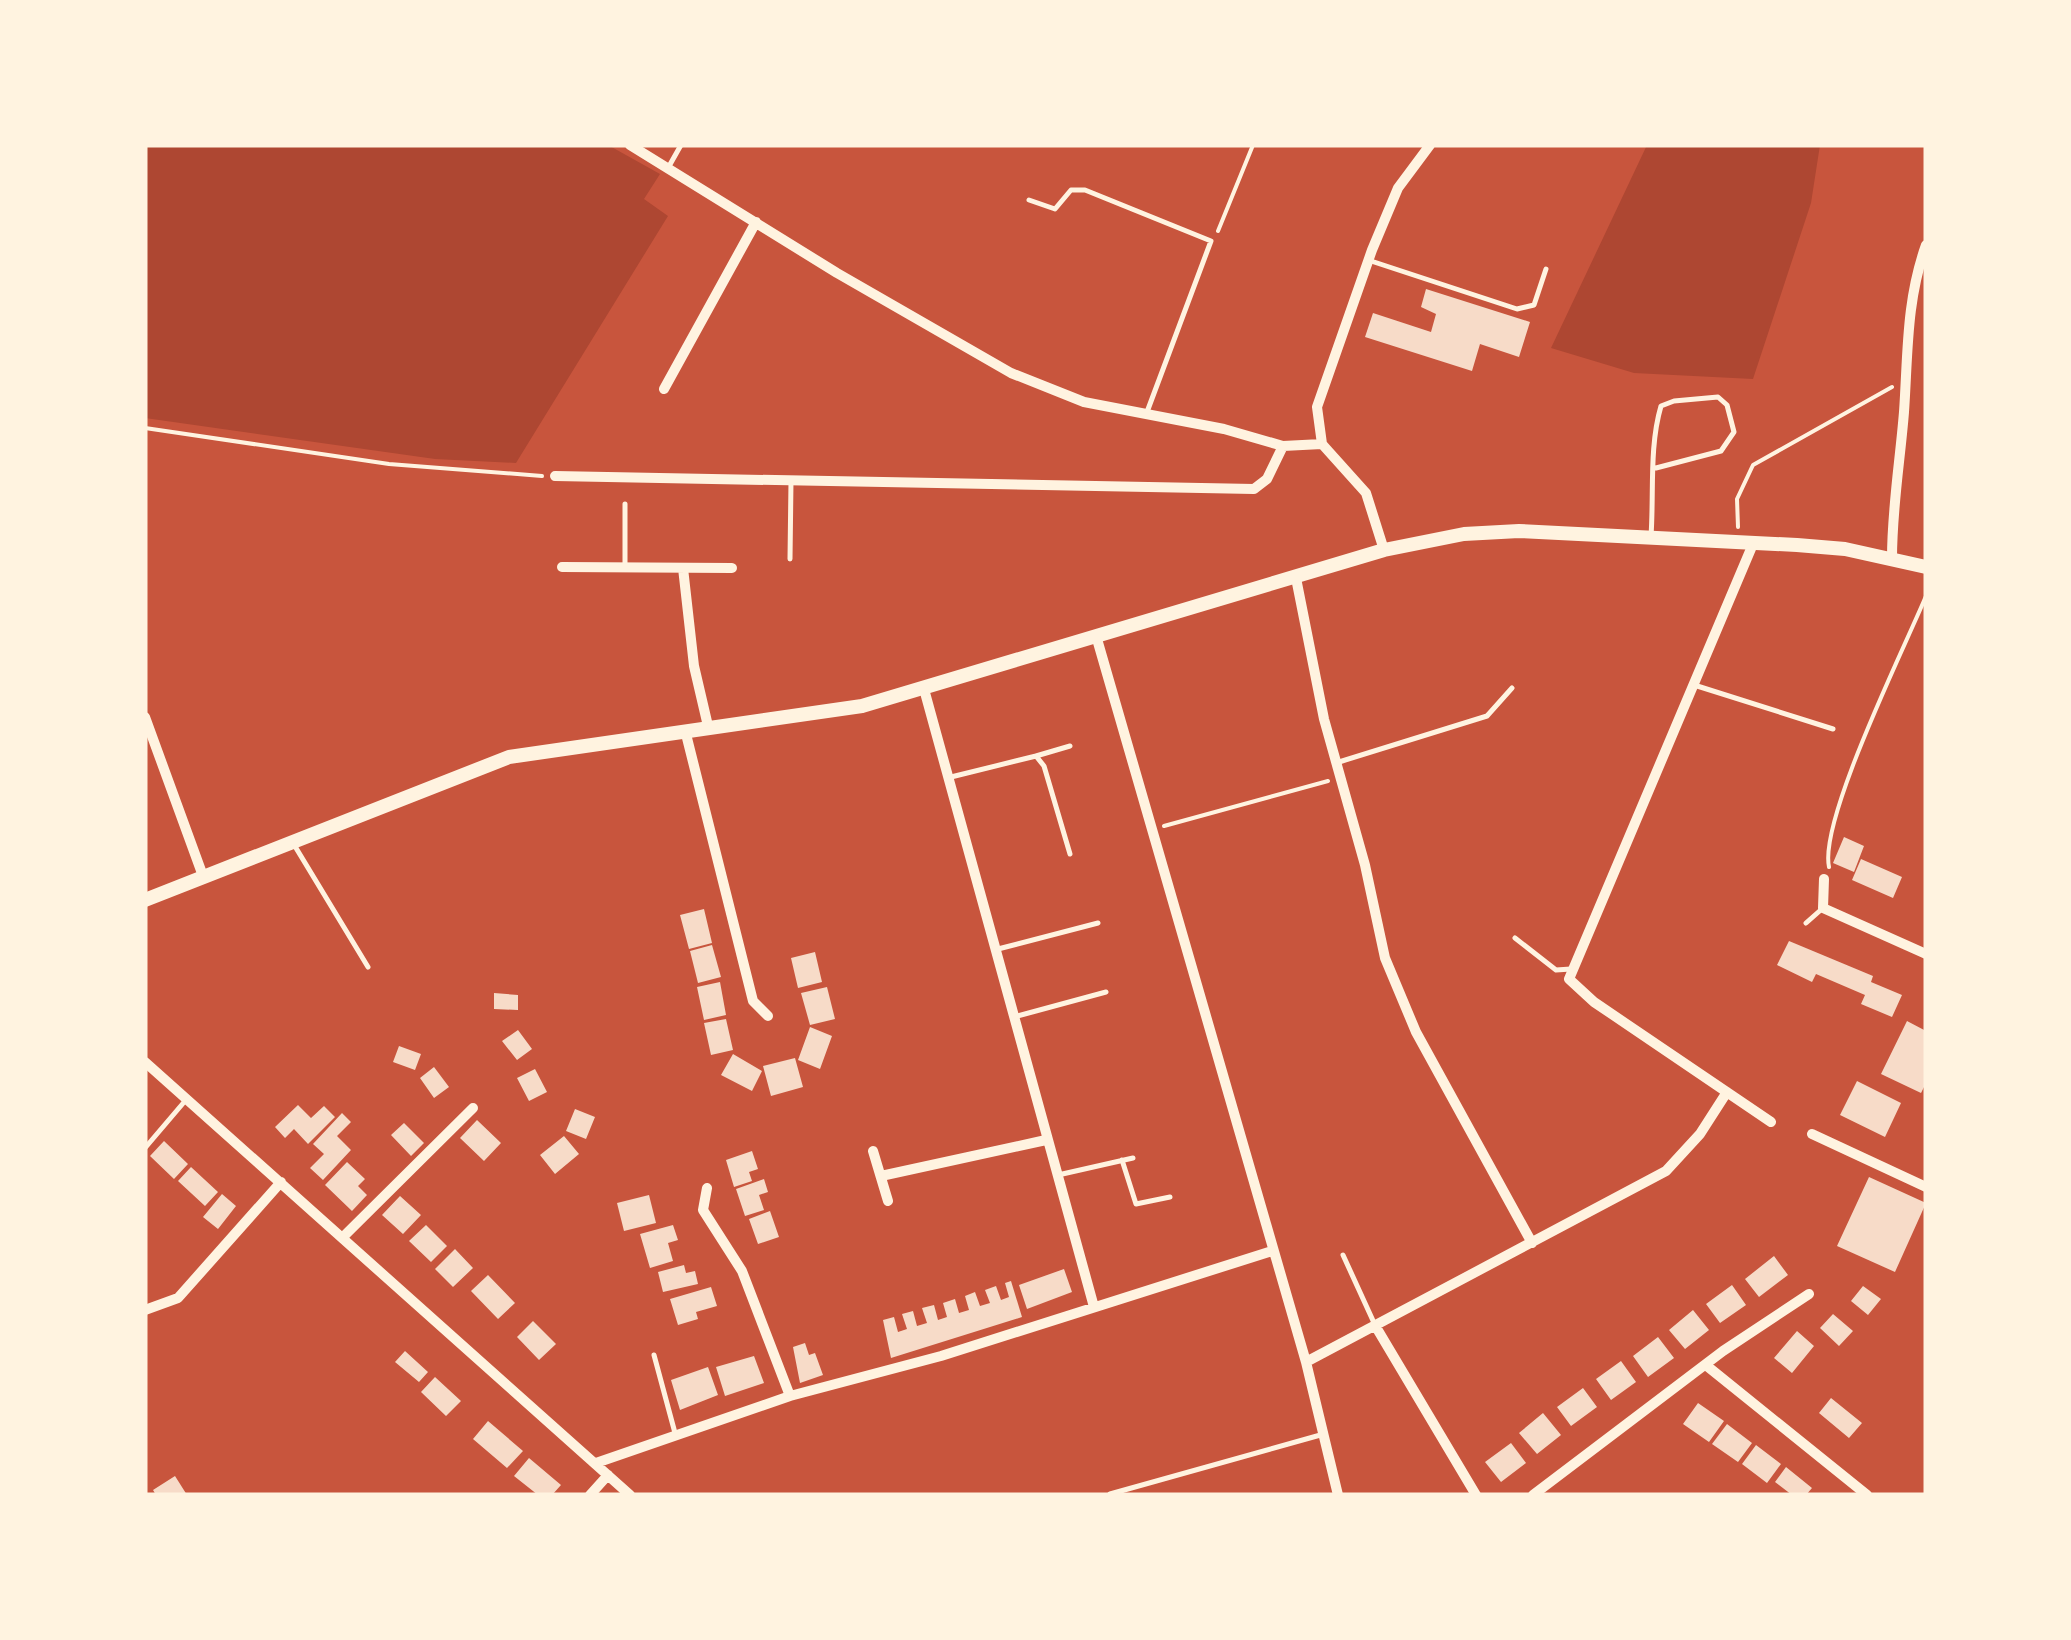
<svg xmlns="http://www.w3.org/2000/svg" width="2071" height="1640" font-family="'DM Sans',sans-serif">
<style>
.green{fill:#ae4732}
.building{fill:#f7dbc8}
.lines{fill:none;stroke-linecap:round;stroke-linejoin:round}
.path{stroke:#fff3e0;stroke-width:4}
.service{stroke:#fff3e0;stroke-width:5}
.minor{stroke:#fff3e0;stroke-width:10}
.tertiary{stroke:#fff3e0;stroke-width:14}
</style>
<rect width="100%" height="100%" fill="#c8553d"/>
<path class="green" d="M145,145H608L660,174L644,199L668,216L516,463L435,459L145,418Z
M1647,145H1820L1811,203L1753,379L1634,373L1551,348Z"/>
<path class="building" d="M1426,289L1530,322L1519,357L1480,344L1472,371L1365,337L1373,313L1431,332L1436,314L1421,307Z
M1844,837L1864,846L1854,872L1833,863Z
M1861,859L1902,877L1893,898L1852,880Z
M704,909L712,943L689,949L680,915Z
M1789,941L1873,976L1871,982L1902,995L1892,1017L1861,1004L1865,995L1816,974L1812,982L1777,965Z
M712,945L721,977L698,983L690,951Z
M815,952L822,982L798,988L791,958Z
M720,982L726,1015L704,1020L697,987Z
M827,987L835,1019L810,1025L801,993Z
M494,993L518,995V1010L494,1009Z
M726,1019L733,1050L711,1055L704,1023Z
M1907,1021L1926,1031V1083L1921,1093L1881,1074Z
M810,1027L832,1036L820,1069L798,1060Z
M518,1030L532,1049L517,1060L502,1041Z
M399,1046L421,1054L415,1070L393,1062Z
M733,1054L762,1071L752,1091L721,1075Z
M795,1058L803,1087L771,1096L763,1066Z
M434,1067L449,1087L434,1098L420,1078Z
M535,1069L547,1092L529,1101L517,1078Z
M1857,1081L1901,1103L1885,1137L1840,1115Z
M298,1105L311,1118L324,1106L335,1117L308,1144L294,1129L285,1138L275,1127Z
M575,1109L595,1117L586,1139L566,1131Z
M342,1113L351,1122L337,1136L351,1150L323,1180L310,1168L324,1154L313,1144Z
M477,1120L501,1143L484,1161L460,1138Z
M404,1123L424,1143L411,1156L391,1135Z
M564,1136L579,1154L555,1174L540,1155Z
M164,1141L188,1164L174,1179L150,1156Z
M752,1151L758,1169L749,1172L752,1181L734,1187L726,1160Z
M347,1162L365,1179L358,1186L367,1195L352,1211L325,1185Z
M191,1167L218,1192L205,1206L178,1181Z
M1869,1177L1926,1203L1895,1272L1837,1246Z
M764,1179L768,1192L759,1195L764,1210L745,1216L736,1189Z
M222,1194L236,1206L218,1229L203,1217Z
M649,1195L656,1223L624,1231L617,1203Z
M400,1196L421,1215L403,1234L382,1215Z
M770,1211L779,1237L758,1244L749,1219Z
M426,1225L447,1246L431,1262L409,1241Z
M673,1225L678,1240L668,1243L673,1261L650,1268L640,1234Z
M455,1249L473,1268L453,1287L435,1269Z
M1774,1256L1788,1275L1759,1297L1745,1279Z
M684,1265L686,1273L695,1271L698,1284L663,1292L658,1272Z
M1064,1269L1072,1292L1027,1309L1019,1285Z
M488,1275L515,1303L498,1319L471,1291Z
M1011,1281L1022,1317L891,1358L883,1320L894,1317L898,1332L907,1329L902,1314L913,1311L917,1326L927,1323L922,1308L934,1305L938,1320L947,1317L943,1303L955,1299L959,1313L969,1310L965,1296L975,1292L980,1306L990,1303L985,1290L996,1286L1001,1300L1009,1297L1005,1283Z
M1732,1285L1746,1305L1720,1323L1706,1304Z
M1863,1286L1881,1299L1868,1315L1851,1301Z
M711,1287L717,1306L696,1312L698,1319L678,1325L670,1299Z
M1693,1310L1709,1330L1685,1349L1669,1330Z
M1833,1314L1853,1331L1839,1346L1820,1328Z
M533,1321L556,1344L539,1360L517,1337Z
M1797,1331L1814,1346L1792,1373L1774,1358Z
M1658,1337L1674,1358L1648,1377L1633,1356Z
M805,1343L809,1355L815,1353L823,1375L800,1383L793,1347Z
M405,1351L428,1372L419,1382L395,1362Z
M754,1356L764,1383L725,1396L716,1367Z
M1621,1361L1636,1382L1611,1400L1596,1379Z
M708,1367L718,1395L680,1410L671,1380Z
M435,1377L461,1401L446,1416L421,1392Z
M1583,1388L1597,1407L1571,1426L1557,1407Z
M1831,1398L1862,1423L1849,1438L1819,1413Z
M1698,1403L1724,1421L1709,1442L1683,1424Z
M1543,1413L1561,1435L1537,1454L1519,1433Z
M488,1421L523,1451L507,1468L473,1439Z
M1727,1424L1752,1443L1738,1462L1712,1444Z
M1511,1443L1526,1463L1501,1482L1485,1462Z
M1756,1445L1781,1464L1767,1483L1742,1464Z
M529,1458L561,1485L552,1495H538L514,1476Z
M1786,1467L1812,1488L1806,1495H1792L1775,1482Z
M175,1476L187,1495H156L153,1490Z"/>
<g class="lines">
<path class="path" d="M1218,231L1253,145
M145,428L389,464L542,476
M1738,527L1737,499L1753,465L1892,387
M1164,826L1328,781
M1829,867C1819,820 1904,649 1926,596"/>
<path class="service" d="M668,168L681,145
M1029,200L1055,209L1071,190H1085L1211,241L1147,412
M1371,261L1517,309L1534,305L1546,269
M1651,536C1654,493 1649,447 1661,406L1674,401L1718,397L1727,405L1734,432L1721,451L1656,468
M790,559L791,481
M625,566V504
M1694,685L1833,729
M1036,756L1070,746
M1339,762L1487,716L1512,688
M951,777L1036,756L1044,766L1070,854
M293,843L368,967
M1806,923L1823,908
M1515,938L1556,970L1571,969
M998,949L1098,923
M1014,1017L1106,992
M145,1148L185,1101
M1122,1160L1136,1204L1170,1197
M1058,1175L1133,1158
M1343,1255L1375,1325
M654,1355L675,1433
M1110,1494L1324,1434"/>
<path class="minor" d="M630,145L837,273L1011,373L1084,402L1224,429L1283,446L1322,444L1366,493L1384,550
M664,389L756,222
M1322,444L1317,407L1372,250L1398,188L1430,145
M555,476L1254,489L1267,479L1283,446
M1753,544L1569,979L1594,1002L1771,1122
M1892,558C1892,508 1900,462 1904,412C1908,354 1906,301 1926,245
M562,567L732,568
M683,568L694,666L708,726
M1296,578L1324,719L1365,865L1385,958L1416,1032L1532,1243
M1097,639L1306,1362L1338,1495
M924,689L1094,1307
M145,717L203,876
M685,730L753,1001L768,1016
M1824,879L1823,908L1926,954
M145,1062L630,1495
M1812,1134L1926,1187
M873,1151L888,1201
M881,1176L1046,1140
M707,1188L703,1210L742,1271L790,1396
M342,1238L473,1108
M145,1310L178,1298L281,1182
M1376,1327L1476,1495
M1306,1362L1666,1171L1700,1134L1727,1092
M1707,1366L1867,1495
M596,1463L790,1396L941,1356L1272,1251
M590,1495L608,1475
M1533,1495L1723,1351L1809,1294"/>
<path class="tertiary" d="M145,900L509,757L862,706L1384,550L1464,534L1519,531L1797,545L1845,549L1926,567"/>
</g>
<rect width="2071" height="1640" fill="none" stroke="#fff3e0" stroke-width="295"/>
</svg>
